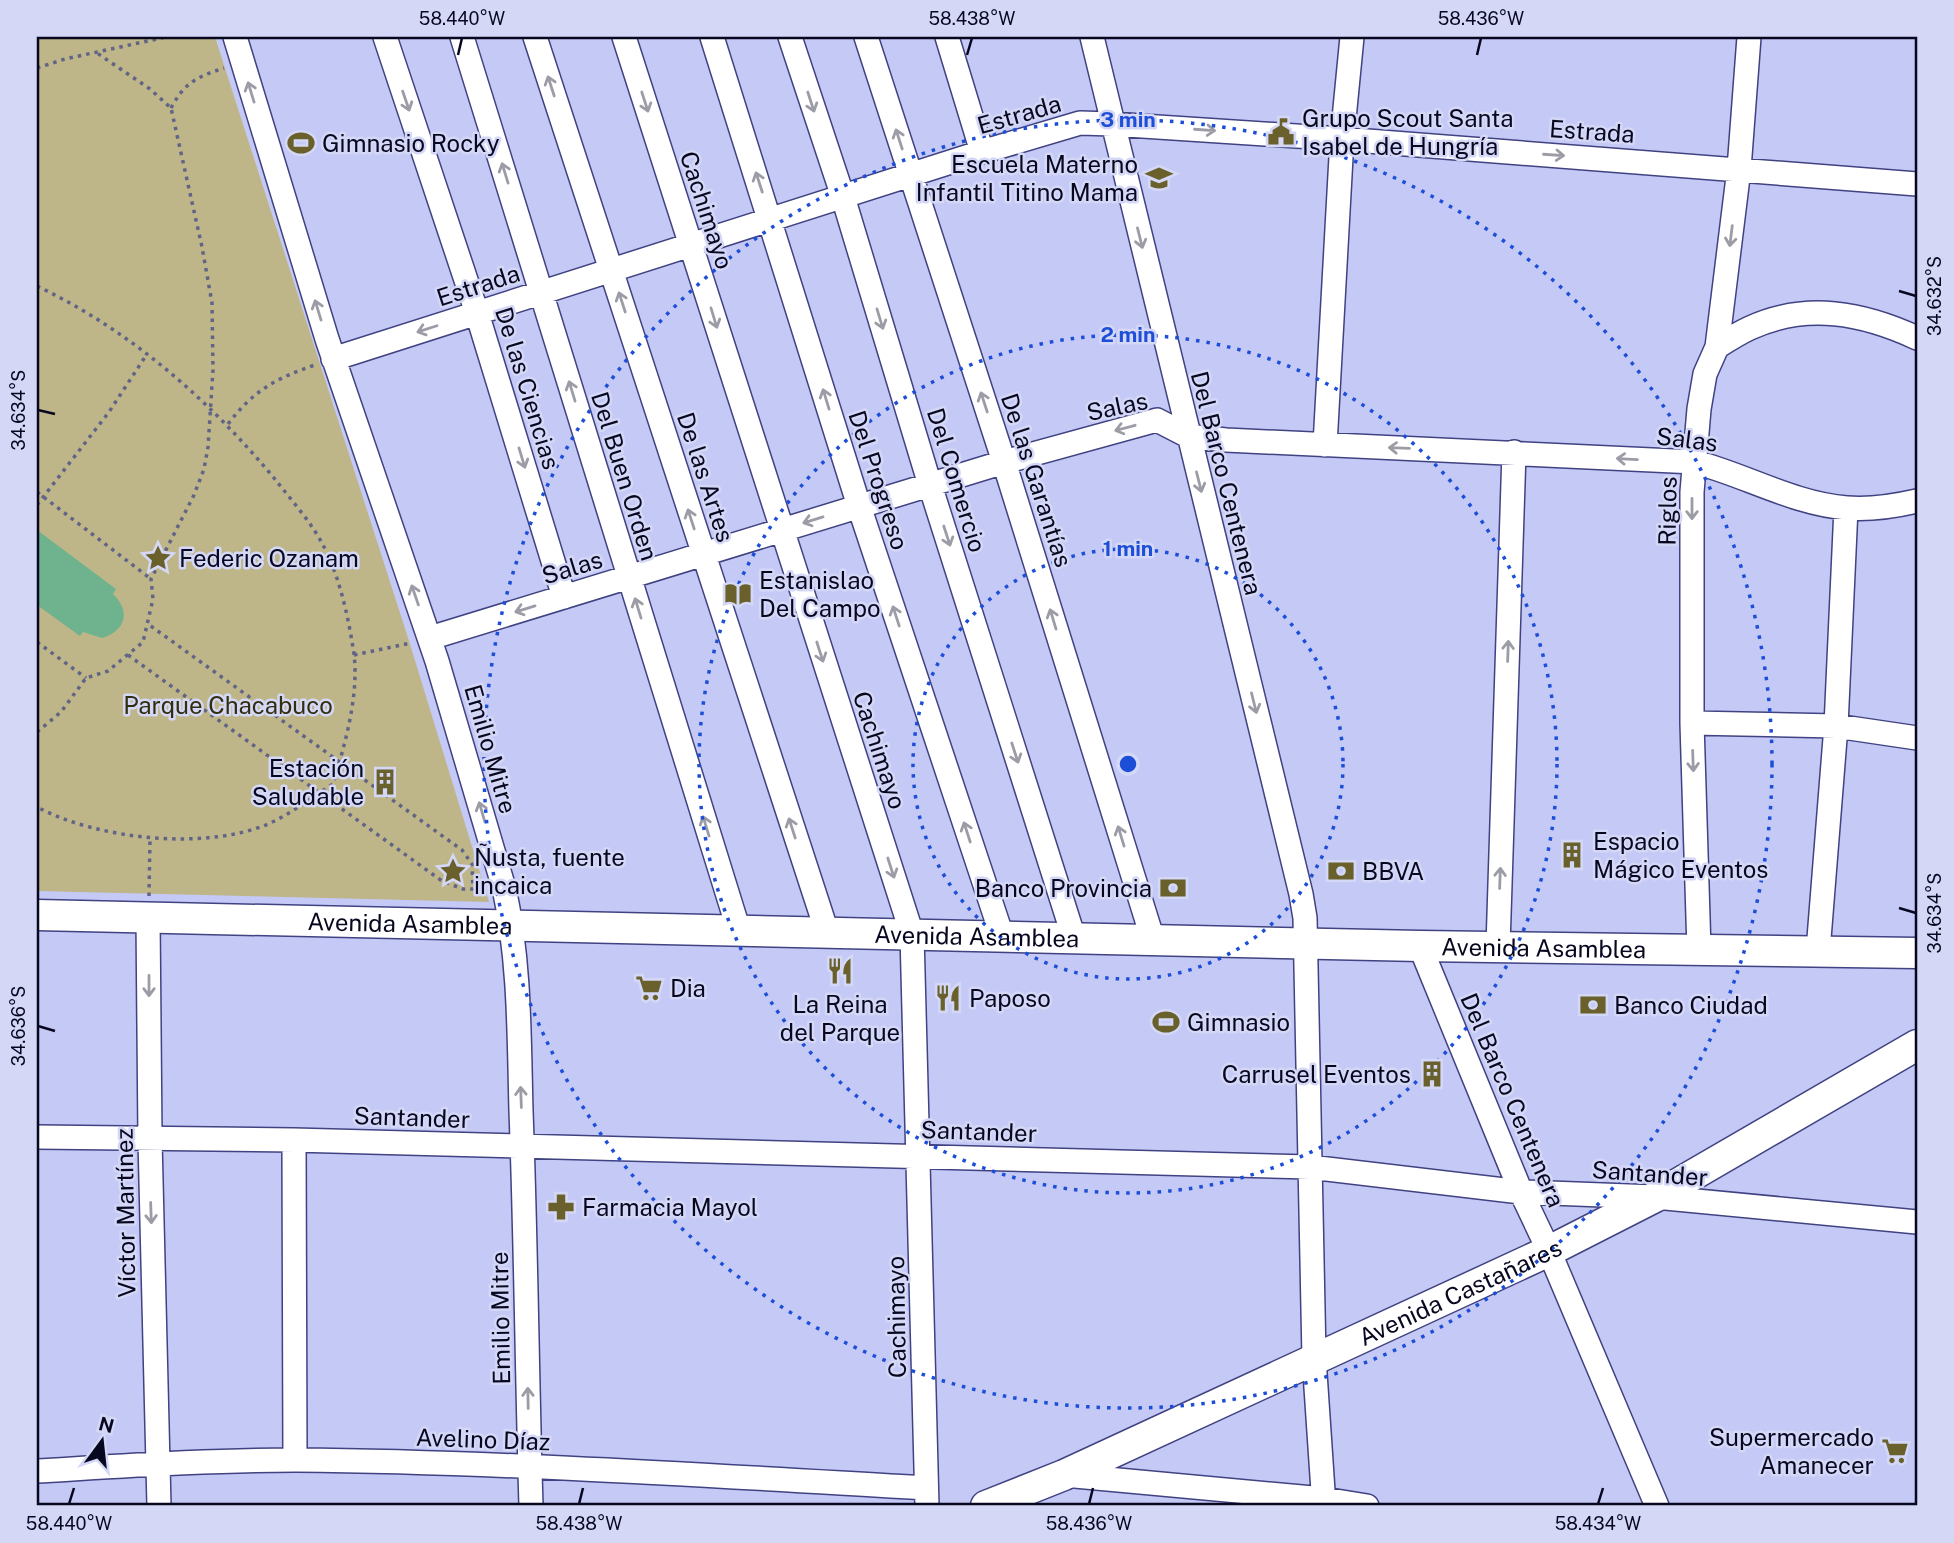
<svg xmlns="http://www.w3.org/2000/svg" width="1954" height="1543" font-family="'Public Sans',sans-serif">
<style>
.green{fill:#beb689}
.water{fill:#6eb38e}
.lines{fill:none;stroke-linecap:round;stroke-linejoin:round}
.minor-casing{stroke:#404281;stroke-width:26}
.major-casing{stroke:#404281;stroke-width:33}
.path{stroke:#626486;stroke-width:3.5;stroke-dasharray:3.5 5;stroke-linecap:butt}
.minor{stroke:#fff;stroke-width:23}
.major{stroke:#fff;stroke-width:30}
.oneway{stroke:#9c9ca6}
.ticks{fill:none;stroke:#080720;stroke-width:2.5}
.ring{fill:none;stroke:#1d4ed8;stroke-width:3.5;stroke-dasharray:3.5 7}
.labels{text-anchor:middle;dominant-baseline:central;stroke-width:5;stroke-linejoin:round;paint-order:stroke}
.street-label{font-size:24px;fill:#080720;stroke:#d4d8f6}
.poi-label{font-size:24px;fill:#080720;stroke:#d4d8f6;text-anchor:start}
.park-label{font-size:24px;fill:#322d0d;stroke:#d4d8f6}
.centre{fill:#1d4ed8;stroke:#d4d8f6;stroke-width:3.5}
.ring-label{font-size:21px;text-anchor:middle;font-weight:bold;fill:#1d4ed8;stroke:#d4d8f6;stroke-width:5;stroke-linejoin:round;paint-order:stroke}
.neatline{fill:none;stroke:#080720;stroke-width:2.5}
.ticks-label{font-size:18px;text-anchor:middle;fill:#080720}
</style>
<rect width="100%" height="100%" fill="#c4c9f6"/>
<path class="green" d="M37,37H215L409,641L489,902L37,891Z"/>
<path class="water" d="M37,530L116,589L113,594C131,611 126,631 102,638L83,632L80,636L37,605Z"/>
<g class="lines">
<g class="minor-casing">
<path id="minor" d="M235,37L327,339L437,661L504,888C520,962 519,1036 521,1111C526,1243 527,1375 531,1506
M385,37L477,313L564,597
M462,37L739,931
M535,37L827,932
M624,37L912,934L927,1506
M712,37L859,506L1002,936
M790,37L843,197L930,485L1074,938
M866,37L1004,462L1153,940
M947,37L982,152
M1092,37L1301,894L1305,918L1314,1358L1324,1506
M1717,347C1728,340 1739,333 1750,328C1807,302 1863,313 1917,338
M333,359L982,152L1080,123L1112,124L1342,139L1917,184
M1325,445L1342,139L1352,37
M430,638L1004,462L1157,420L1188,436L1226,440L1695,462C1745,475 1794,504 1847,508C1870,510 1895,506 1917,501
M1692,723L1836,726L1917,738
M148,917L150,1140L159,1506
M1420,946L1521,1192L1549,1251L1657,1506
M1498,946L1514,452
M1699,950L1692,723V492L1699,409L1705,374L1717,347L1739,169L1749,37
M1818,951L1836,726L1846,508
M37,1137L294,1140L1310,1167L1521,1192L1655,1197L1917,1222
M294,1140L295,1460
M37,1471C123,1466 210,1460 296,1460C506,1462 717,1476 926,1488
M1064,1475L1324,1499L1367,1506"/>
</g>
<g class="major-casing">
<g id="major">
<path id="s1" d="M37,915L1420,946L1917,953"/>
<path id="s2" d="M986,1506L1064,1475L1549,1251L1655,1197L1917,1045"/>
</g>
</g>
<path class="path" d="M37,68L65,59L166,37
M171,108C185,82 197,77 224,68
M37,286C131,331 208,399 274,478C292,501 314,525 326,551C341,582 349,621 354,654C359,696 345,744 333,784C312,797 291,814 268,824C204,851 97,839 37,807
M228,424C253,391 276,378 315,365
M37,492L151,579
M37,505L109,412L147,354
M37,642L86,678
M128,655L442,881L463,889H473L472,864L462,850L148,624
M354,655L411,643
M37,732L61,712L86,678L108,671L143,642L153,599L151,579L194,495L204,469L208,447L213,370L212,303L202,247L171,108L150,89L97,53
M149,896L150,839"/>
<use href="#minor" class="minor"/>
<use href="#major" class="major"/>
</g>
<defs><path id="oneway-shaft" d="M-6 0H5M1.5-3L5.5 0L1.5 3" fill="none" stroke-width="1.6" stroke-linecap="round" stroke-linejoin="round" transform="scale(1.75)"/></defs>
<g class="oneway">
<use href="#oneway-shaft" transform="translate(551 86) rotate(-108)"/>
<use href="#oneway-shaft" transform="translate(251 92) rotate(-107)"/>
<use href="#oneway-shaft" transform="translate(406 101) rotate(71)"/>
<use href="#oneway-shaft" transform="translate(645 102) rotate(72)"/>
<use href="#oneway-shaft" transform="translate(811 102) rotate(72)"/>
<use href="#oneway-shaft" transform="translate(1205 130) rotate(4)"/>
<use href="#oneway-shaft" transform="translate(899 139) rotate(-108)"/>
<use href="#oneway-shaft" transform="translate(1554 155) rotate(4)"/>
<use href="#oneway-shaft" transform="translate(505 173) rotate(-107)"/>
<use href="#oneway-shaft" transform="translate(759 182) rotate(-108)"/>
<use href="#oneway-shaft" transform="translate(1731 236) rotate(97)"/>
<use href="#oneway-shaft" transform="translate(1140 238) rotate(76)"/>
<use href="#oneway-shaft" transform="translate(622 302) rotate(-108)"/>
<use href="#oneway-shaft" transform="translate(318 310) rotate(-107)"/>
<use href="#oneway-shaft" transform="translate(714 318) rotate(73)"/>
<use href="#oneway-shaft" transform="translate(880 319) rotate(73)"/>
<use href="#oneway-shaft" transform="translate(427 329) rotate(162)"/>
<use href="#oneway-shaft" transform="translate(572 391) rotate(-107)"/>
<use href="#oneway-shaft" transform="translate(826 399) rotate(-107)"/>
<use href="#oneway-shaft" transform="translate(984 402) rotate(-108)"/>
<use href="#oneway-shaft" transform="translate(1125 428) rotate(165)"/>
<use href="#oneway-shaft" transform="translate(1399 448) rotate(-178)"/>
<use href="#oneway-shaft" transform="translate(522 458) rotate(73)"/>
<use href="#oneway-shaft" transform="translate(1627 459) rotate(-177)"/>
<use href="#oneway-shaft" transform="translate(1199 482) rotate(76)"/>
<use href="#oneway-shaft" transform="translate(1692 509) rotate(90)"/>
<use href="#oneway-shaft" transform="translate(691 519) rotate(-108)"/>
<use href="#oneway-shaft" transform="translate(813 520) rotate(163)"/>
<use href="#oneway-shaft" transform="translate(947 536) rotate(72)"/>
<use href="#oneway-shaft" transform="translate(415 595) rotate(-109)"/>
<use href="#oneway-shaft" transform="translate(638 608) rotate(-107)"/>
<use href="#oneway-shaft" transform="translate(525 609) rotate(163)"/>
<use href="#oneway-shaft" transform="translate(896 616) rotate(-108)"/>
<use href="#oneway-shaft" transform="translate(1053 619) rotate(-107)"/>
<use href="#oneway-shaft" transform="translate(1508 651) rotate(-88)"/>
<use href="#oneway-shaft" transform="translate(820 652) rotate(72)"/>
<use href="#oneway-shaft" transform="translate(1254 703) rotate(76)"/>
<use href="#oneway-shaft" transform="translate(1015 753) rotate(72)"/>
<use href="#oneway-shaft" transform="translate(1693 761) rotate(88)"/>
<use href="#oneway-shaft" transform="translate(482 812) rotate(-106)"/>
<use href="#oneway-shaft" transform="translate(706 826) rotate(-107)"/>
<use href="#oneway-shaft" transform="translate(792 828) rotate(-108)"/>
<use href="#oneway-shaft" transform="translate(967 832) rotate(-108)"/>
<use href="#oneway-shaft" transform="translate(1121 836) rotate(-107)"/>
<use href="#oneway-shaft" transform="translate(891 868) rotate(72)"/>
<use href="#oneway-shaft" transform="translate(1500 878) rotate(-88)"/>
<use href="#oneway-shaft" transform="translate(149 986) rotate(90)"/>
<use href="#oneway-shaft" transform="translate(521 1097) rotate(-92)"/>
<use href="#oneway-shaft" transform="translate(151 1213) rotate(88)"/>
<use href="#oneway-shaft" transform="translate(528 1398) rotate(-91)"/>
</g>
<path class="ticks" d="M458,55L462,38M967,55L972,38M1477,55L1481,38M1899,291L1916,296M38,410L55,414M1899,908L1916,913M38,1026L55,1031M69,1504L74,1488M579,1504L583,1488M1089,1504L1093,1488M1598,1504L1603,1488"/>
<g class="ring">
<circle cx="1128" cy="764" r="215"/>
<circle cx="1128" cy="764" r="429"/>
<circle cx="1128" cy="764" r="644"/>
</g>
<defs>
<g id="civic-bare" transform="scale(2.1)"><path d="M-.6-6.5H3V-4.5H.6V-3L4-1V1h2V6H-6V1h2V-1L-.6-3ZM-1.2 2.5V6h2.4V2.5Z" fill="#69602c" stroke="#d4d8f6" stroke-width="2.5" paint-order="stroke"/></g>
<g id="stadium-bare" transform="scale(2.1)"><path d="M0-5a6.5 5 0 1 0 0 10a6.5 5 0 1 0 0-10ZM-3.5-1.8h7v3.6h-7Z" fill="#69602c" stroke="#d4d8f6" stroke-width="2.5" paint-order="stroke"/></g>
<g id="school-bare" transform="scale(2.1)"><path d="M0-5L7-2L0 1L-7-2ZM-4 1L0 2.5L4 1V4Q0 6-4 4Z" fill="#69602c" stroke="#d4d8f6" stroke-width="2.5" paint-order="stroke"/></g>
<g id="sight-bare" transform="scale(2.1)"><path d="M0-6L1.8-2.2L6-1.7L2.9 1.2L3.7 5.4L0 3.3L-3.7 5.4L-2.9 1.2L-6-1.7L-1.8-2.2Z" fill="#69602c" stroke="#d4d8f6" stroke-width="2.5" paint-order="stroke"/></g>
<g id="library-bare" transform="scale(2.1)"><path d="M-6-4Q-3-5.5-.7-3.5V5Q-3 3-6 4ZM6-4Q3-5.5 .7-3.5V5Q3 3 6 4Z" fill="#69602c" stroke="#d4d8f6" stroke-width="2.5" paint-order="stroke"/></g>
<g id="building-bare" transform="scale(2.1)"><path d="M-4-6H4V6H1V3H-1V6H-4ZM-2.5-4.3h1.7v1.8h-1.7ZM.8-4.3h1.7v1.8H.8ZM-2.5-1h1.7V.8h-1.7ZM.8-1h1.7V.8H.8Z" fill="#69602c" stroke="#d4d8f6" stroke-width="2.5" paint-order="stroke"/></g>
<g id="bank-bare" transform="scale(2.1)"><path d="M-6-4H6V4H-6ZM0-2.3a2.3 2.3 0 1 0 0 4.6a2.3 2.3 0 1 0 0-4.6Z" fill="#69602c" stroke="#d4d8f6" stroke-width="2.5" paint-order="stroke"/></g>
<g id="restaurant-bare" transform="scale(2.1)"><path d="M-5-6h1v4h1v-4h1v4h1v-4h1v5L-1.5 .5V6h-2V.5L-5-1ZM5-6V6H3V1.5H1.5Q1.5-4 5-6Z" fill="#69602c" stroke="#d4d8f6" stroke-width="2.5" paint-order="stroke"/></g>
<g id="supermarket-bare" transform="scale(2.1)"><path d="M-6-5.5h2.5l.6 2H6L4.5 2H-2.5L-4.4-4H-6ZM-1.5 3.2a1.3 1.3 0 1 0 .1 0ZM3 3.2a1.3 1.3 0 1 0 .1 0Z" fill="#69602c" stroke="#d4d8f6" stroke-width="2.5" paint-order="stroke"/></g>
<g id="pharmacy-bare" transform="scale(2.1)"><path d="M-2-6h4v4h4v4h-4v4h-4v-4h-4v-4h4Z" fill="#69602c" stroke="#d4d8f6" stroke-width="2.5" paint-order="stroke"/></g>
</defs>
<g fill-rule="evenodd">
<use href="#civic-bare" x="1281" y="132"/>
<use href="#stadium-bare" x="301" y="143"/>
<use href="#school-bare" x="1159" y="178"/>
<use href="#sight-bare" x="158" y="558"/>
<use href="#library-bare" x="738" y="594"/>
<use href="#building-bare" x="385" y="782"/>
<use href="#building-bare" x="1572" y="855"/>
<use href="#sight-bare" x="453" y="871"/>
<use href="#bank-bare" x="1341" y="871"/>
<use href="#bank-bare" x="1173" y="888"/>
<use href="#restaurant-bare" x="840" y="971"/>
<use href="#supermarket-bare" x="649" y="988"/>
<use href="#restaurant-bare" x="948" y="998"/>
<use href="#bank-bare" x="1593" y="1005"/>
<use href="#stadium-bare" x="1166" y="1022"/>
<use href="#building-bare" x="1432" y="1074"/>
<use href="#pharmacy-bare" x="561" y="1207"/>
<use href="#supermarket-bare" x="1895" y="1451"/>
</g>
<g class="labels">
<g class="street-label">
<text transform="translate(1019 114) rotate(-16)">Estrada</text>
<text transform="translate(1592 131) rotate(4)">Estrada</text>
<text transform="translate(707 210) rotate(72)">Cachimayo</text>
<text transform="translate(478 285) rotate(-18)">Estrada</text>
<text transform="translate(528 388) rotate(73)">De las Ciencias</text>
<text transform="translate(1117 406) rotate(-12)">Salas</text>
<text transform="translate(1687 439) rotate(7)">Salas</text>
<text transform="translate(625 476) rotate(73)">Del Buen Orden</text>
<text transform="translate(706 477) rotate(72)">De las Artes</text>
<text transform="translate(879 480) rotate(72)">Del Progreso</text>
<text transform="translate(957 480) rotate(73)">Del Comercio</text>
<text transform="translate(1037 480) rotate(72)">De las Garantías</text>
<text transform="translate(1227 483) rotate(76)">Del Barco Centenera</text>
<text transform="translate(1667 511) rotate(-89)">Riglos</text>
<text transform="translate(572 567) rotate(-17)">Salas</text>
<text transform="translate(491 749) rotate(74)">Emilio Mitre</text>
<text transform="translate(880 750) rotate(72)">Cachimayo</text>
<text stroke="none"><textPath href="#s1" startOffset="373">Avenida Asamblea</textPath></text>
<text stroke="none"><textPath href="#s1" startOffset="940">Avenida Asamblea</textPath></text>
<text stroke="none"><textPath href="#s1" startOffset="1507">Avenida Asamblea</textPath></text>
<text transform="translate(1513 1100) rotate(67)">Del Barco Centenera</text>
<text transform="translate(412 1117) rotate(2)">Santander</text>
<text transform="translate(979 1131) rotate(2)">Santander</text>
<text transform="translate(1650 1173) rotate(4)">Santander</text>
<text transform="translate(125 1213) rotate(-91)">Víctor Martínez</text>
<text stroke="none"><textPath href="#s2" startOffset="520">Avenida Castañares</textPath></text>
<text transform="translate(896 1317) rotate(-91)">Cachimayo</text>
<text transform="translate(500 1318) rotate(-91)">Emilio Mitre</text>
<text transform="translate(483 1439) rotate(2)">Avelino Díaz</text>
</g>
<g class="poi-label">
<text x="1302" y="118">Grupo Scout Santa<tspan x="1302" dy="28">Isabel de Hungría</tspan></text>
<text x="322" y="143">Gimnasio Rocky</text>
<text x="1138" y="164" text-anchor="end">Escuela Materno<tspan x="1138" dy="28">Infantil Titino Mama</tspan></text>
<text x="179" y="558">Federic Ozanam</text>
<text x="759" y="580">Estanislao<tspan x="759" dy="28">Del Campo</tspan></text>
<text x="364" y="768" text-anchor="end">Estación<tspan x="364" dy="28">Saludable</tspan></text>
<text x="1593" y="841">Espacio<tspan x="1593" dy="28">Mágico Eventos</tspan></text>
<text x="474" y="857">Ñusta, fuente<tspan x="474" dy="28">incaica</tspan></text>
<text x="1362" y="871">BBVA</text>
<text x="1152" y="888" text-anchor="end">Banco Provincia</text>
<text x="670" y="988">Dia</text>
<text x="969" y="998">Paposo</text>
<text x="840" y="1004" text-anchor="middle">La Reina<tspan x="840" dy="28">del Parque</tspan></text>
<text x="1614" y="1005">Banco Ciudad</text>
<text x="1187" y="1022">Gimnasio</text>
<text x="1411" y="1074" text-anchor="end">Carrusel Eventos</text>
<text x="582" y="1207">Farmacia Mayol</text>
<text x="1874" y="1437" text-anchor="end">Supermercado<tspan x="1874" dy="28">Amanecer</tspan></text>
</g>
<g class="park-label">
<text x="228" y="705">Parque Chacabuco</text>
</g>
</g>
<circle cx="1128" cy="764" r="10" class="centre"/>
<g class="ring-label">
<text x="1128" y="127">3 min</text>
<text x="1128" y="342">2 min</text>
<text x="1128" y="556">1 min</text>
</g>
<rect width="1954" height="1543" fill="none" stroke="#d4d8f6" stroke-width="77"/>
<g transform="translate(102 1441) rotate(15)" stroke="#d4d8f6" stroke-width="5" paint-order="stroke">
<path d="M0-5L12 26L0 18L-12 26Z" fill="#080720"/>
<text y="-10" font-size="19" font-weight="bold" text-anchor="middle" fill="#080720">N</text>
</g>
<rect x="38" y="38" width="1878" height="1466" class="neatline"/>
<g class="ticks-label">
<text x="462" y="25">58.440°W</text>
<text x="972" y="25">58.438°W</text>
<text x="1481" y="25">58.436°W</text>
<text transform="translate(1935 296) rotate(-90)" y="6">34.632°S</text>
<text transform="translate(19 410) rotate(-90)" y="6">34.634°S</text>
<text transform="translate(1935 913) rotate(-90)" y="6">34.634°S</text>
<text transform="translate(19 1026) rotate(-90)" y="6">34.636°S</text>
<text x="69" y="1530">58.440°W</text>
<text x="579" y="1530">58.438°W</text>
<text x="1089" y="1530">58.436°W</text>
<text x="1598" y="1530">58.434°W</text>
</g>
</svg>
